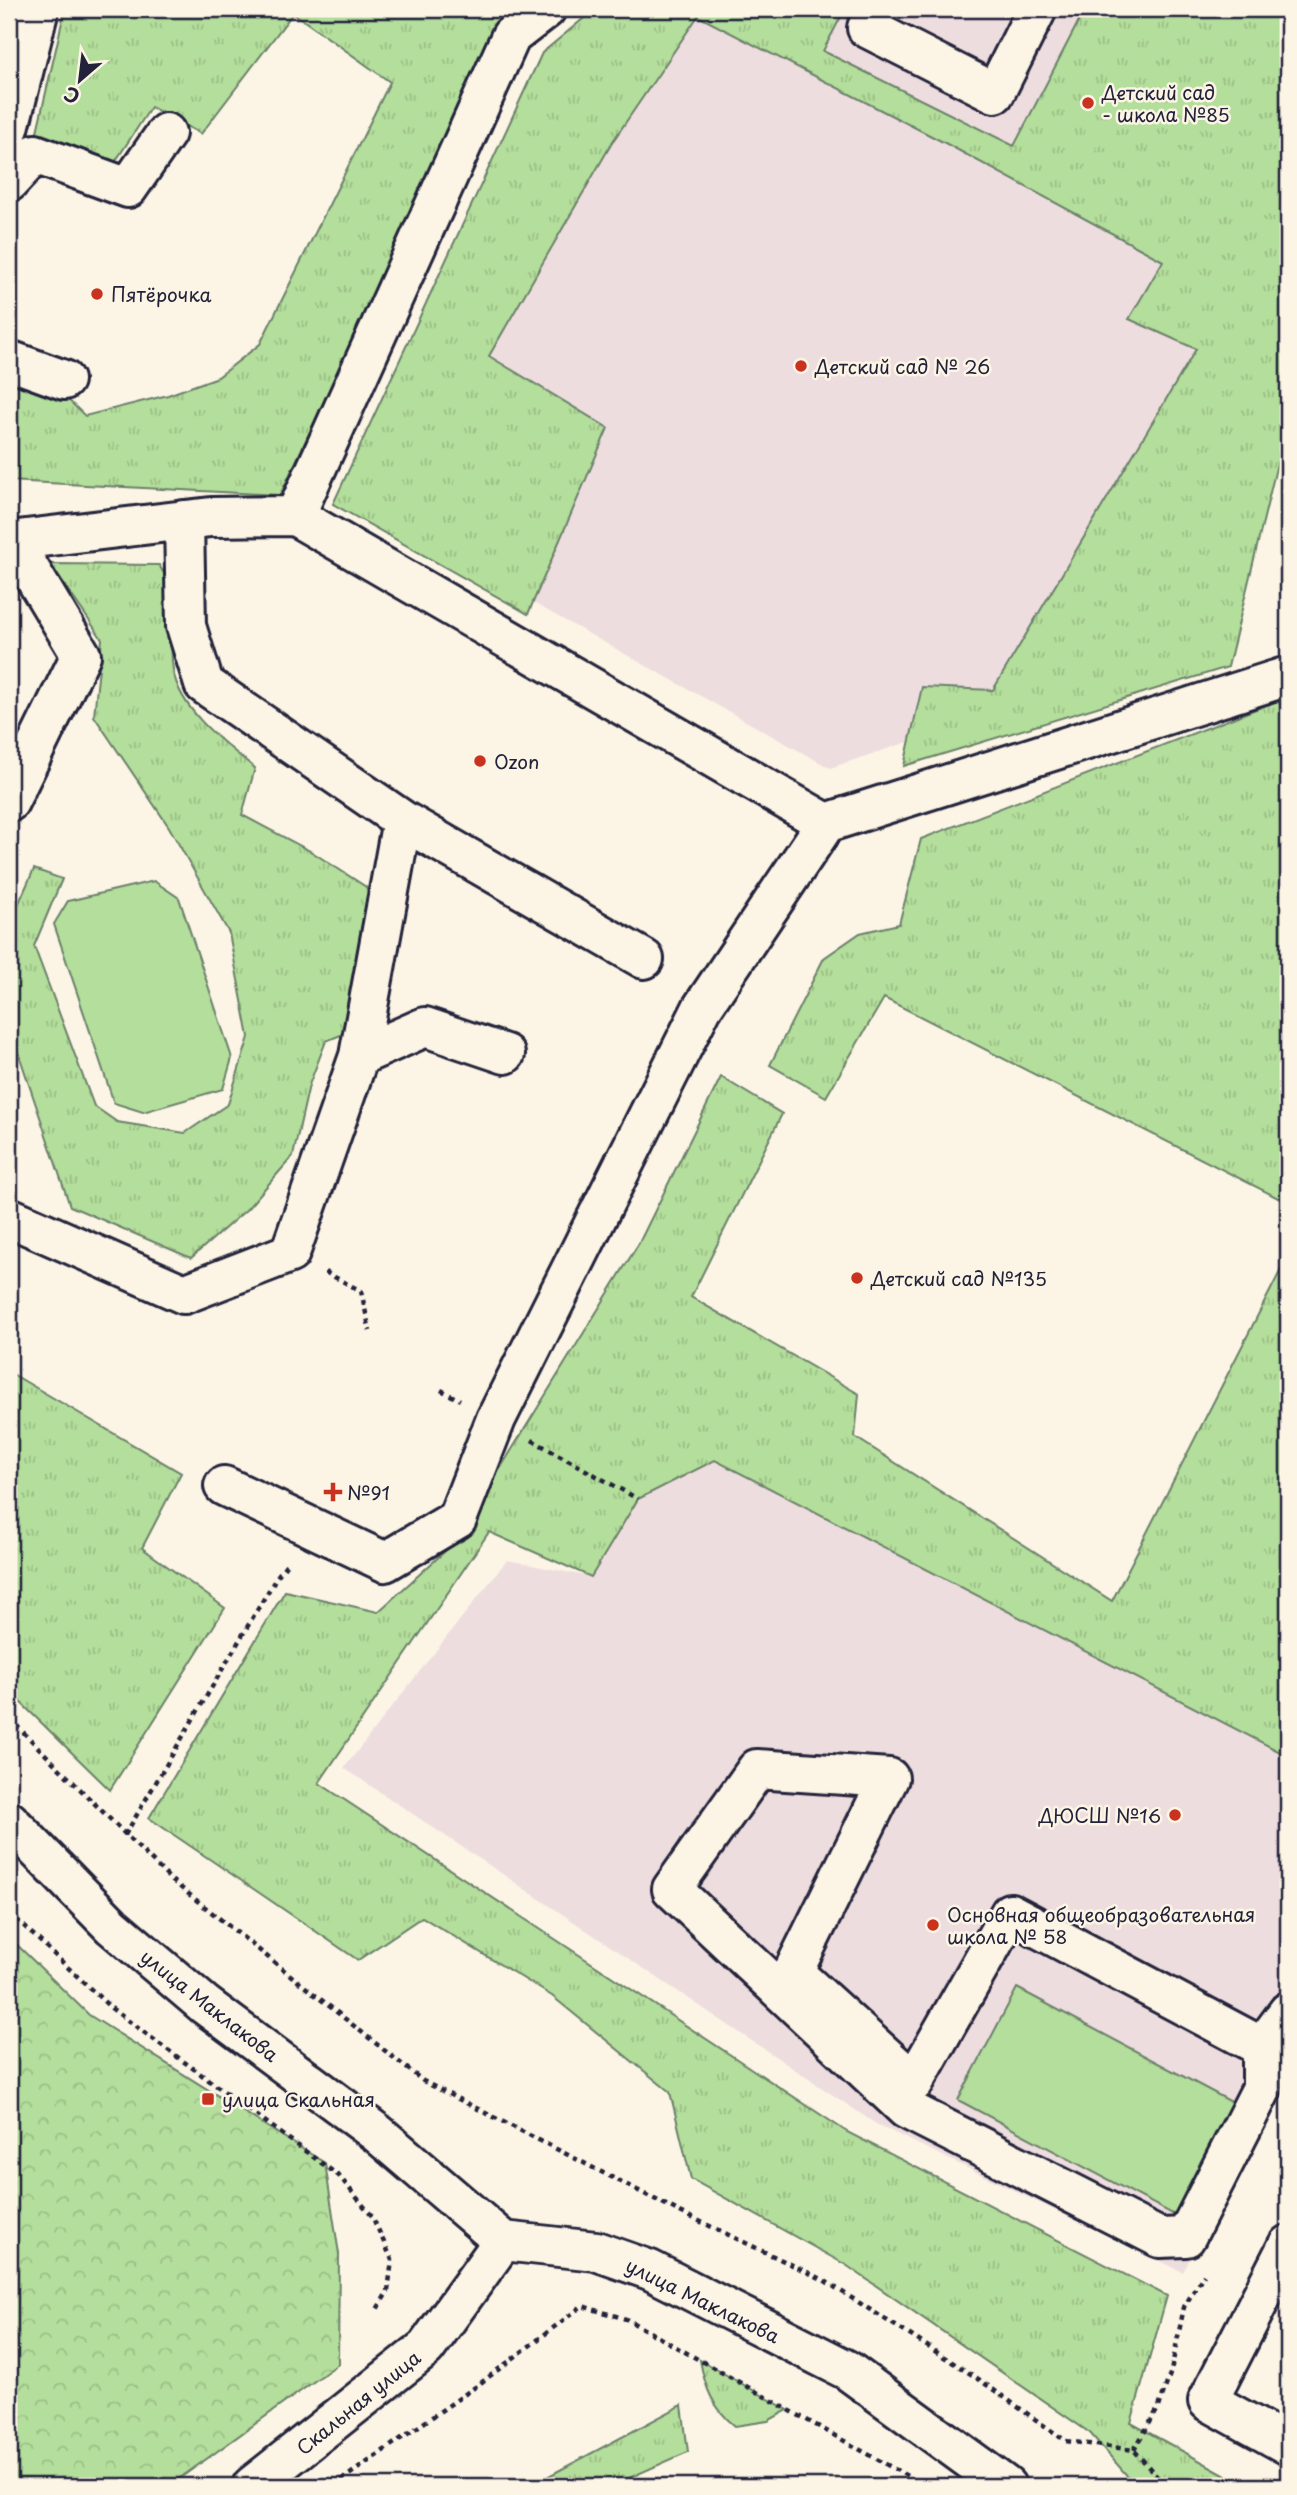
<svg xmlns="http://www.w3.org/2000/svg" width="1297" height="2495" font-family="'Playpen Sans',sans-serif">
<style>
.built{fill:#eeddde}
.grass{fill:url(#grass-tufts);stroke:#6b806b;stroke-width:2}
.forest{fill:url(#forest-crowns);stroke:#6b806b;stroke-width:2}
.pitch{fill:#b4de9b;stroke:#6b806b;stroke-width:2}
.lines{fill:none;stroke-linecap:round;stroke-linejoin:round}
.minor-casing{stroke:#22223b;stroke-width:44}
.path{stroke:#22223b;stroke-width:4.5;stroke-dasharray:5 5;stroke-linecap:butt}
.minor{stroke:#fcf5e5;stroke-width:38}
.poi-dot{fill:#c8321e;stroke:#fcf5e5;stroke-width:2.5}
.labels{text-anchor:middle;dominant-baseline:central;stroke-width:5;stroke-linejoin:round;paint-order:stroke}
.poi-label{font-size:19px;fill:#22223b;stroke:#fcf5e5;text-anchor:start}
.street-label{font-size:19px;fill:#22223b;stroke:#fcf5e5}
</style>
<defs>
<pattern id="grass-tufts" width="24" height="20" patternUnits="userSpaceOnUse" patternTransform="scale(1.75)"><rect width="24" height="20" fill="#b4de9b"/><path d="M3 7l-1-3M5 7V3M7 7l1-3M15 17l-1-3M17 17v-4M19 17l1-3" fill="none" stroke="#9abe86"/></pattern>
<pattern id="forest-crowns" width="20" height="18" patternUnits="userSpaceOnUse" patternTransform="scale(1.75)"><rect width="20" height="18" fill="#b4de9b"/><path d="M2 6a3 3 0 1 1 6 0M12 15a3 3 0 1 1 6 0" fill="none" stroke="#9abe86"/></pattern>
</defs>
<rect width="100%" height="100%" fill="#fcf5e5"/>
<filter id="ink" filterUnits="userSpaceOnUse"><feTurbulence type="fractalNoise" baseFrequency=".0143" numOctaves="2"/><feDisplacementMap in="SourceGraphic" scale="14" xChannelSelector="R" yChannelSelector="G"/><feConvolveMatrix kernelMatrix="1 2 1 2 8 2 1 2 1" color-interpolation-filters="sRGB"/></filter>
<g filter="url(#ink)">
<path class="built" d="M680,9H1288L1229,289L995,713L830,768L409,534L475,235Z
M715,1460L1288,1756V2081L1183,2272L876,2124L344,1768L507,1560L591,1577L638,1499Z"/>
<path class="grass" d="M65,9H511L280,495L9,481V361L15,349L85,416L168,395L218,377L260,344L390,82L293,13L201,134L151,107L115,162L36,136Z
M595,9H845L823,51L1014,146L1085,9H1288V418L1228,667L904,766L922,687L993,690L1196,349L1129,319L1163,261L945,143L698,16L613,141L489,356L608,428L528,614L333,504L542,53Z
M50,564L159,565C187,610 166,627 173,670C180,711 225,744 255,768L242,815L312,852L366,887L389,945L385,1017L326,1041L309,1085L293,1156L247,1209L191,1258L70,1206L9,1025V925L34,869L62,879L34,946L94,1106L117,1122L185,1133L228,1104L249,1037L229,933L169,827L94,716L102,639Z
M1279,700L1288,740V1203L884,998L826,1097L770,1065L824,958L860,933L899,924L921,839Z
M721,1077L782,1114L691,1297L859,1394L855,1437L1112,1601L1288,1256V1756L715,1460L638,1499L591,1577L489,1532L319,1783L847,2132L1167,2296L1131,2423L1246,2486H1136L1090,2433L846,2265L691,2179L670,2092L552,1996L422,1917L358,1960L149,1818L285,1591L378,1612L455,1542L639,1243Z
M9,1372L181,1473L142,1548L225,1608L110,1790L9,1691Z
M700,2360L788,2410L768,2421L735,2426C713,2408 705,2388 700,2360Z
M682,2405L688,2452L611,2486H530Z"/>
<path class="forest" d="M9,1937L89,2015L325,2163L339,2254L338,2364L169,2486H9Z"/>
<path class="pitch" d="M154,881L179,898L232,1058L223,1089L143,1112L114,1103L54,924L68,901Z
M1017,1988L1239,2106L1180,2218L958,2100Z"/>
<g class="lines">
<g class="minor-casing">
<path id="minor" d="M876,9L867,28L995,93L1037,9
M9,128L39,9
M9,182L35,154L128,188L166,133
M9,360L64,380
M184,520L186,626L204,684L402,820L644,959
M9,541L211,517L295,516L511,36L546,9
M9,802L81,655L14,543
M826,823L1288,676
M359,1056L402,820
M9,1217L184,1294L290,1253L359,1056L425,1027L505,1054
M224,1486L385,1562L457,1519L496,1419L702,1008L826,823L295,516
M9,1821L112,1926L205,2005L377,2133L503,2241L596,2251L650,2270L847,2370L1006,2486
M1262,2047V2088L1186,2237L1160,2238L906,2109L672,1889L757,1769L889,1778L793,1972L914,2082L1010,1913L1262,2047L1288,2012
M1288,2245L1208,2401L1288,2445
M252,2486L426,2348L503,2241"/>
</g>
<path class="path" d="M325,1272L361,1291L370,1331
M441,1390L460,1400
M532,1440L638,1499
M9,1718L170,1879L423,2081L678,2211L822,2279L977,2378L1066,2441L1134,2450L1165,2486
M125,1835L276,1578L288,1562
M9,1912L111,2008L339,2176L372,2216L392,2260L388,2291L376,2311
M1134,2450L1159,2407L1171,2371L1184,2307L1204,2274
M333,2486L478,2385L582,2306L626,2319L925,2486"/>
<use href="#minor" class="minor"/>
</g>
</g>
<g class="poi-dot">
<circle cx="1088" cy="103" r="7"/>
<circle cx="97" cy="294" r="7"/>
<circle cx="801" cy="366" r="7"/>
<circle cx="480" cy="761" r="7"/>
<circle cx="857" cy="1278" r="7"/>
<path d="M329.5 1481.5h7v7h7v7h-7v7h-7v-7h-7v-7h7z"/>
<circle cx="1175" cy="1815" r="7"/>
<circle cx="933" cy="1925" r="7"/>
<rect x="201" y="2092" width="14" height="14" rx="3.5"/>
</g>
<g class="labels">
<g class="poi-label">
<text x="1102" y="92">Детский сад<tspan x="1102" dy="22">- школа №85</tspan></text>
<text x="111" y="294">Пятёрочка</text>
<text x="815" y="366">Детский сад № 26</text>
<text x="494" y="761">Ozon</text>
<text x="871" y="1278">Детский сад №135</text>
<text x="347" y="1492">№91</text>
<text x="1161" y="1815" text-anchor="end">ДЮСШ №16</text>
<text x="947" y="1914">Основная общеобразовательная<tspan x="947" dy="22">школа № 58</tspan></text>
<text x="222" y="2099">улица Скальная</text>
</g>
<g class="street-label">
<text transform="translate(210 2005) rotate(38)">улица Маклакова</text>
<text transform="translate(703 2300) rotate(26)">улица Маклакова</text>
<text transform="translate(358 2402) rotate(-39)">Скальная улица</text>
</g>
</g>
<rect width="1297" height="2495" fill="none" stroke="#fcf5e5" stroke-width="35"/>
<rect x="18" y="18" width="1262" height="2460" fill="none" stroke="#22223b" stroke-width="2.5" filter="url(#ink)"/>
<g transform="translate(80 80) rotate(208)" stroke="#fcf5e5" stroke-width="5" paint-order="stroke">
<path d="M0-5L12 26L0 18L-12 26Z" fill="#22223b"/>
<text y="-10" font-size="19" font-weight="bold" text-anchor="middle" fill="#22223b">С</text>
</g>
</svg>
